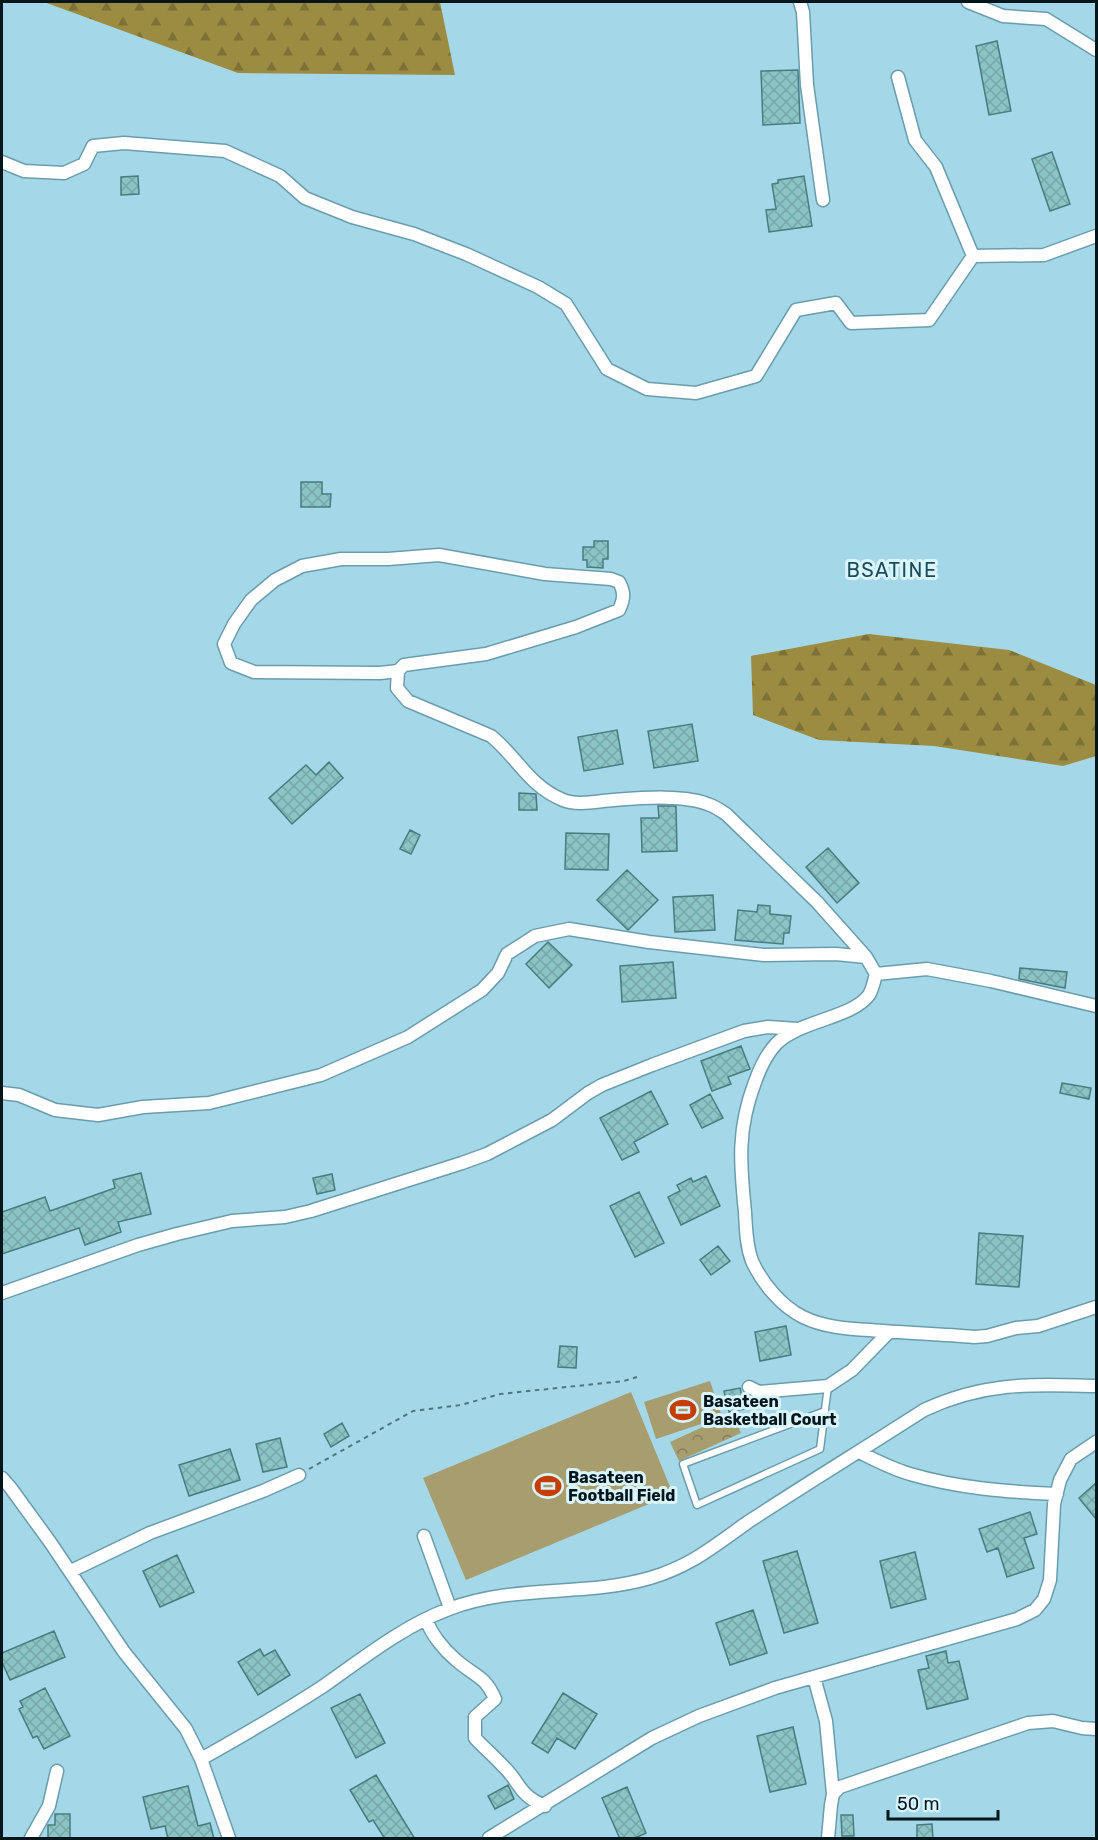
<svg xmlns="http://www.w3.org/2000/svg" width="1098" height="1840" font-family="Rubik,sans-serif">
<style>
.forest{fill:url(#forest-firs)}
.park{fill:url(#park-crowns)}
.pitch{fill:#a79d6e}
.building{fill:url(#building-cross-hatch);stroke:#477d7f;stroke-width:1.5}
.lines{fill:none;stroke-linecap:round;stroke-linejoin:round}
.service-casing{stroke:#6a9dac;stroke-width:9}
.minor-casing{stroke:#6a9dac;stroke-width:15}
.path{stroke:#51747f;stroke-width:2;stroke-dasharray:4.5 4.5;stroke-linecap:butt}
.service{stroke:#fff;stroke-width:6}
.minor{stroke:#fff;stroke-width:12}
.labels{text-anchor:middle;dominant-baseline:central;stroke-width:6;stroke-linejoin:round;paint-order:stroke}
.poi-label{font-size:16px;font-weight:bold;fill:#02161b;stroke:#daf4fc;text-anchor:start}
.quarter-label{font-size:20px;letter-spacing:1.5px;fill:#194d5a;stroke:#daf4fc}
</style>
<defs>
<pattern id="forest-firs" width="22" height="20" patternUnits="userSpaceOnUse" patternTransform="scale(1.5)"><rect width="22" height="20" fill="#9c8c41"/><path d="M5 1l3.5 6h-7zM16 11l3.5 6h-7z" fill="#7d7136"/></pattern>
<pattern id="park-crowns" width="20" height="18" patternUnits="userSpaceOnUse" patternTransform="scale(1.5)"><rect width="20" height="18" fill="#a79d6e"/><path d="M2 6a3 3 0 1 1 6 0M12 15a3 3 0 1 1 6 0" fill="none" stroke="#867f5a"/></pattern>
<pattern id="building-cross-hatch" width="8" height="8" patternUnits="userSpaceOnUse" patternTransform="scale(1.5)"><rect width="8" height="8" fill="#8cc3c5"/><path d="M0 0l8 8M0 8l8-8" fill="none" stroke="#77a7a9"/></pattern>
</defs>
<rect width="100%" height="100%" fill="#a4d8e8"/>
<path class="forest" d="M44,2H440L455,75L238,73Z
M869,634L1009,650L1096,685V756L1063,766L934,746L819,740L753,715L751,656Z"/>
<path class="park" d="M733,1413L741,1433L679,1461L670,1442Z"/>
<path class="pitch" d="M710,1381L722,1417L656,1439L644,1402Z
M631,1392L673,1494L466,1580L423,1478Z"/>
<path class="building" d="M997,41L1011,111L989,115L976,46Z
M798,70L800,123L763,125L761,71Z
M1052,152L1070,204L1050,211L1032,159Z
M138,176L139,194L121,195V177Z
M804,176L812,226L769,232L766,210L776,209L772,184L778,183V180Z
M301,482H322V494H331L330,507H301Z
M594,541H608V559H603V568L587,567V560H583V547H594Z
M692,724L698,761L654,768L648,731Z
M617,730L623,764L584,771L578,737Z
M329,762L343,778L292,824L269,798L306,765L316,775Z
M519,793L536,794L537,810H519Z
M658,806H676L677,851L642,852L641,818H659Z
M410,830L420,835L411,854L400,849Z
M566,833L609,834L608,870L565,869Z
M828,848L859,883L837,903L806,867Z
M627,870L658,900L628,930L597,900Z
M713,895L715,930L675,932L673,897Z
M758,905L770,906V914L791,916L789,933H784L783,944L735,940L738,910L757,912Z
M548,942L572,965L549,988L526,964Z
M673,962L676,998L622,1002L620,966Z
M1020,968L1067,972L1065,988L1019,979Z
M741,1046L750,1069L728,1077L731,1084L712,1091L701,1061Z
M1062,1083L1091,1088L1089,1099L1060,1093Z
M651,1091L668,1124L634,1142L639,1152L622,1160L600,1118Z
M710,1094L723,1118L702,1128L690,1105Z
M141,1173L151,1214L118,1222L121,1232L85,1245L79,1228L2,1254V1212L45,1197L50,1211L115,1188L113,1180Z
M332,1174L335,1190L317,1194L313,1178Z
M706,1176L720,1206L681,1225L668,1197L680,1191L677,1185L691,1178L693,1182Z
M639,1192L664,1243L635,1257L610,1206Z
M979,1233L1023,1236L1019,1287L976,1284Z
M718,1246L730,1261L711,1275L700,1260Z
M786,1326L791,1355L760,1361L755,1332Z
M560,1346L577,1347L576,1368L558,1367Z
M740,1388L745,1409L729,1412L724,1391Z
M342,1423L349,1436L331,1447L324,1434Z
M280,1438L287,1467L263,1472L256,1444Z
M230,1449L240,1480L189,1496L179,1465Z
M1096,1483V1519L1079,1498Z
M1030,1512L1037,1534L1024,1538L1034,1568L1007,1577L998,1548L987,1552L979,1529Z
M797,1551L818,1623L784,1633L763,1561Z
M915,1552L926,1599L891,1608L880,1561Z
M177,1555L194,1592L160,1607L143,1571Z
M753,1610L767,1653L730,1665L716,1623Z
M54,1631L65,1657L10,1680L2,1662V1653Z
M260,1649L264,1656L275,1650L290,1675L258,1695L238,1662Z
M946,1651L948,1663L959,1661L968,1699L927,1709L918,1670L929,1668L926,1656Z
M45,1688L70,1736L44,1749L37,1736L33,1738L19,1709L23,1707L20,1701Z
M563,1693L597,1714L575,1749L557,1738L548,1753L532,1743Z
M360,1694L385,1743L356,1758L331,1708Z
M793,1727L806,1784L770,1792L757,1736Z
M376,1775L405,1823L415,1839H385L373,1820L369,1822L350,1790Z
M508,1785L514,1799L495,1809L488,1796Z
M188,1786L198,1826L210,1823L214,1839H168L165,1826L151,1829L143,1797Z
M627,1787L646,1833L633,1839H620L602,1798Z
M55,1814H70V1839H48V1825H55Z
M841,1815H853L854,1836H842Z
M932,1824L933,1839H917V1825Z"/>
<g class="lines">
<g class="service-casing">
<path id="service" d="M825,1411L683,1464L697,1505L820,1449L828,1386"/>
</g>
<g class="minor-casing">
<path id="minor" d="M800,2L803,12L807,85L823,200
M968,2L1003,16L1046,19L1096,50
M2,162L24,171L64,173L84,164L93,146L124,143L225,151L280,176L305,198L352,217L414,234L466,254L538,287L566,304L607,369L647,389L696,393L756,376L796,310L836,303L851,323L929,320L973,256L936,167L915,140L898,77
M973,256L1044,255L1096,236
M398,671L380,673L254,672L231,663L224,644L234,624L251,600L275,580L302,566L341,559H388L439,555L545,574L611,579L619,582C625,593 624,599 619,610L576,627L486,654L404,665L398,671L397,688L408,701L491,736C517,757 529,786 563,800C577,806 598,801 613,800C640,798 686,794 710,805C716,807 721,811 726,814L817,902L866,957L876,974C874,981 873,988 869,995C852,1018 801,1020 777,1043C766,1054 760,1068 755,1082C737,1129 740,1163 745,1212C746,1228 746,1245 752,1261C762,1283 781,1306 803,1317C823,1327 848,1329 870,1330C904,1333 939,1334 974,1337L987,1336L1016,1328L1038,1326L1096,1307
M876,974L927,969L991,981L1096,1006
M2,1093L19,1095L55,1110L98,1115L143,1107L209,1103L321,1075L408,1037L482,990L498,973L507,954L535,936L569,929L649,942L764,955L836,954L866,957
M2,1293L138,1245L177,1234L232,1221L285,1217L311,1211L462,1163L487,1154L552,1120L588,1093L602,1085L652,1065L744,1031L768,1027L798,1029
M749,1387L759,1392L828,1386L852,1370L889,1332
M859,1452C875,1460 892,1469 910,1474C957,1488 1008,1492 1057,1494
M2,1478L10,1487L50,1542L124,1652L186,1729L201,1759L229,1838
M424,1536L450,1608
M71,1571L150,1533L263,1491L299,1475
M426,1619C431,1634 444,1650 456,1660C474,1676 485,1675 495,1699L475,1717V1738C484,1748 494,1756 503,1766C521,1783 518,1795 545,1806
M814,1677L826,1721L833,1794
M201,1759C242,1736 282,1713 322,1687C362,1659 403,1626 449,1609C514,1584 584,1597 650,1578C691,1566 714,1546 748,1522C806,1484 865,1448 924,1410C984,1382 1032,1384 1096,1386
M31,1838L49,1806L57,1771
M489,1838L652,1738L699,1716L775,1688L1017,1619L1035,1610L1044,1599L1050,1580L1054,1504L1060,1480L1071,1459L1096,1442
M828,1838L831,1805L833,1794L840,1787L1028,1723L1053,1721L1082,1728L1096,1729"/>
</g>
<path class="path" d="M309,1469L413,1411L461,1405L500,1394L624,1381L637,1377"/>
<use href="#service" class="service"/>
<use href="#minor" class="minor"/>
</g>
<defs>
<g id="stadium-bare" transform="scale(2.07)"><path d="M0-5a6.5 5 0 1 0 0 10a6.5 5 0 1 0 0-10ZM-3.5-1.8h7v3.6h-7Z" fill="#c43d02" stroke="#daf4fc" stroke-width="2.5" paint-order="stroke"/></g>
</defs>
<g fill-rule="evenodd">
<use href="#stadium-bare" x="683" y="1410"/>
<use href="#stadium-bare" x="548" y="1486"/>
</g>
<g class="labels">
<g class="poi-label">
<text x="703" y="1401">Basateen<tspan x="703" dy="18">Basketball Court</tspan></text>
<text x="568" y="1477">Basateen<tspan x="568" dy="18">Football Field</tspan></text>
</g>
<g class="quarter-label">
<text x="892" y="570">BSATINE</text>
</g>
</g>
<rect width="1098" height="1840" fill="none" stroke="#02161b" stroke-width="6"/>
<path d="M888 1810v9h110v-9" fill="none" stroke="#02161b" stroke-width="3"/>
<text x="897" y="1810" font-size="18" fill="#02161b" stroke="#daf4fc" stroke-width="4.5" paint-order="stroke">50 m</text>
</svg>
